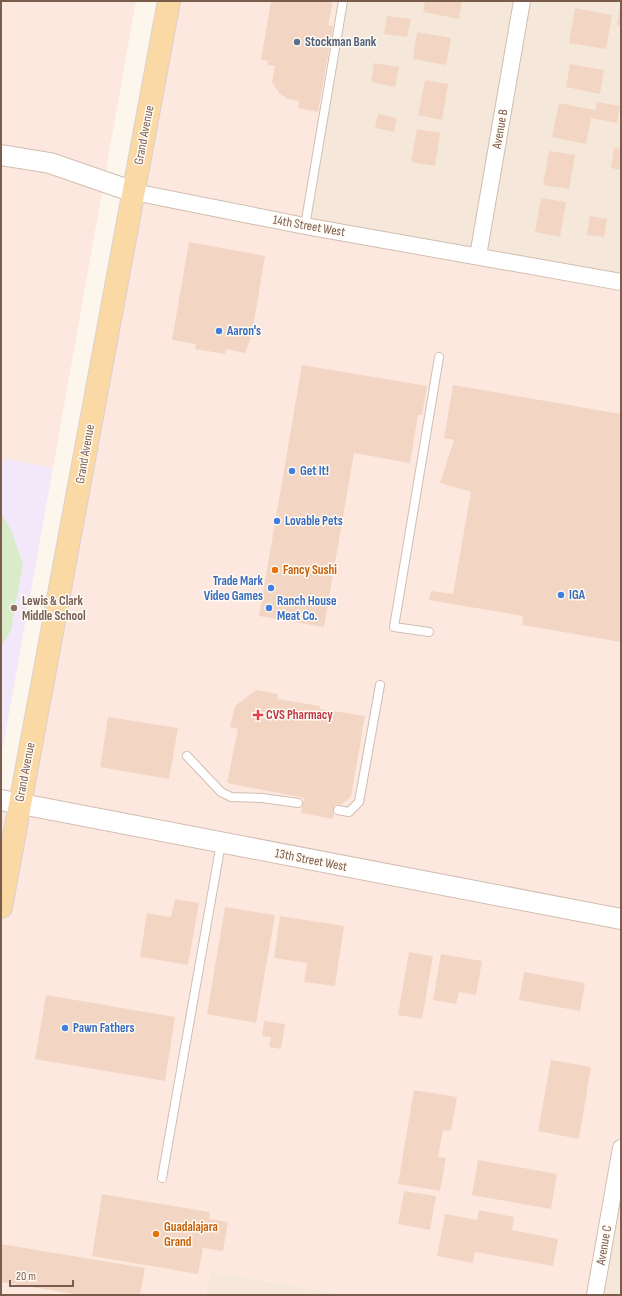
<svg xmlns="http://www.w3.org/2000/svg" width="622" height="1296" font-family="'Sofia Sans Condensed',sans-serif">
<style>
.residential{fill:#f5e8da}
.commercial{fill:#fde8e0}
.education{fill:#f3e8fa}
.green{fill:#d8ecc9}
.building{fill:#f3d5c3}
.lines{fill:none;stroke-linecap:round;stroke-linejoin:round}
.service-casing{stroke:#d1beb0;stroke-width:10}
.minor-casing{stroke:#d1beb0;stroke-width:18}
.tertiary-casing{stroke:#d1beb0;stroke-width:22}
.primary-casing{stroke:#dad1cd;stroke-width:24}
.service{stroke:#fff;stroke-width:8}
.minor{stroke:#fff;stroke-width:16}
.tertiary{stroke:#fff;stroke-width:20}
.primary{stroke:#fbd9a5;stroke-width:22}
.service-dot{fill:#5c6f8a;stroke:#fffaf3;stroke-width:1.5}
.shop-dot{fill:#3f7fe0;stroke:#fffaf3;stroke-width:1.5}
.food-dot{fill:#e8710a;stroke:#fffaf3;stroke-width:1.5}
.education-dot{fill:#8d6e63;stroke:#fffaf3;stroke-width:1.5}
.health-dot{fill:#e0444e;stroke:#fffaf3;stroke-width:1.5}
.labels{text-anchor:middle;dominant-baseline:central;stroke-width:3;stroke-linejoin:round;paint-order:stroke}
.service-label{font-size:13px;font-weight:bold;fill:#4e5e75;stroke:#fffaf3;text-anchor:start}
.street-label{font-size:13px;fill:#7a5c4d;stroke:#fffaf3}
.shop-label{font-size:13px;font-weight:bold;fill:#366cbe;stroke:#fffaf3;text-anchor:start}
.food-label{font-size:13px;font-weight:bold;fill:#c56008;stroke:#fffaf3;text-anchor:start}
.education-label{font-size:13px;font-weight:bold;fill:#785e54;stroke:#fffaf3;text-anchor:start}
.health-label{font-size:13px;font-weight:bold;fill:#be3a42;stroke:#fffaf3;text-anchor:start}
</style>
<rect width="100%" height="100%" fill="#fdf6ec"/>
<path class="residential" d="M343,1H621V282L305,226Z
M621,1148V1295H595Z
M210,1271L348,1295H205Z"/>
<path class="commercial" d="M1,1H136L53,468L1,458Z
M169,1H343L305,226L621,282V1148L595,1295H348L210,1271L205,1295H1V805L19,803Z"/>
<path class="education" d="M1,458L53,468L3,747L1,748Z"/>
<path class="green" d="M1,513L11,530L23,564L11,630L1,647Z"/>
<path class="building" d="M271,1H333L328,25L333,26L318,112L298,108L299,101L288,99L279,93L272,82L275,66L267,65L268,61L261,60Z
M425,1H462L459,19L423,12Z
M620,6H621V26L617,25Z
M575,8L612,15L606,49L569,43Z
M387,16L411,19L407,37L384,34Z
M417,32L451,38L446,65L413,59Z
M374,63L399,67L395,87L371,82Z
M570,64L604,70L600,94L566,87Z
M425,80L448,84L442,120L418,115Z
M597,102L620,106L617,123L591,118L586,144L552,137L559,103L595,110Z
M378,114L397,118L394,132L375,128Z
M417,129L440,133L435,166L411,162Z
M614,148L621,149V170L611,168Z
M549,151L575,155L569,189L543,185Z
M541,198L566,202L560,237L535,232Z
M590,216L607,219L604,237L587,235Z
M189,242L265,256L252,334L245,353L226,349L225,354L195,349L196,344L172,340Z
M302,365L427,386L422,415H418L410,463L354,453L324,627L259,616Z
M453,385L621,414V642L522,625L523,616L429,600L431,591L453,594L471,492L440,483L454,440L444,438Z
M256,690L278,694L277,699L320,706V709L365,716L351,797L341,805L336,804L333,819L301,813L304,798L227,783L238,729L230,727L235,706Z
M108,717L178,728L169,779L100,767Z
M175,899L199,903L188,965L140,957L147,913L171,917Z
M225,907L275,915L256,1023L207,1014Z
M280,916L344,926L335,986L304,982L307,963L274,958Z
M409,952L433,956L422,1019L398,1015Z
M441,954L482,961L476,995L459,992L456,1004L433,1000Z
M524,972L585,983L580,1011L519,1000Z
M46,995L175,1017L165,1081L35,1059Z
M264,1021L285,1024L281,1049L269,1047L271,1037L262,1036Z
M551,1060L591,1067L579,1139L538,1131Z
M414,1090L457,1097L451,1131L443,1130L438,1157L446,1158L440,1191L398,1184Z
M478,1160L557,1174L551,1209L472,1195Z
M404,1191L436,1196L430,1230L398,1224Z
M102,1194L210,1212L209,1219L228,1222L223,1251L203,1248L198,1274L92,1256Z
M479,1210L514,1217L512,1230L558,1239L553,1266L475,1252L473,1263L437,1256L445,1214L477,1220Z
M1,1244L145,1268L140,1295H80L1,1282Z"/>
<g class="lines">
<g class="service-casing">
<path id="service" d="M305,226L343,1
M429,632L394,627L439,357
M187,756L221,792L231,797L262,798L298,803
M338,810L349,812L359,802L380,685
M162,1178L221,843"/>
</g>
<g class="minor-casing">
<path id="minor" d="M134,192L305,226L621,282
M478,256L522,1
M595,1295L621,1148"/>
</g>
<g class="tertiary-casing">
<path id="tertiary" d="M1,155L50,163L134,192
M1,800L621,919"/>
</g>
<g class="primary-casing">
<path id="primary" d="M1,907L169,1"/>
</g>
<use href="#service" class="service"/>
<use href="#minor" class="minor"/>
<use href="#tertiary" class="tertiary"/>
<use href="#primary" class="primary"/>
</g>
<circle class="service-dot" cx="297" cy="42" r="4"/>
<g class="shop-dot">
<circle cx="219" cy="331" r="4"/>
<circle cx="292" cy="471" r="4"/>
<circle cx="277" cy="521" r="4"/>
<circle cx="271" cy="588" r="4"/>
<circle cx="561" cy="595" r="4"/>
<circle cx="269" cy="608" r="4"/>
<circle cx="65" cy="1028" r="4"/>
</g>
<g class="food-dot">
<circle cx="275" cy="570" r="4"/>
<circle cx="156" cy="1234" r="4"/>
</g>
<circle class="education-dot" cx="14" cy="608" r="4"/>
<path class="health-dot" d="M256 709h4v4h4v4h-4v4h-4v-4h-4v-4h4z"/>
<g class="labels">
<g class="service-label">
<text x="305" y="42">Stockman Bank</text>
</g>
<g class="street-label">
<text transform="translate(500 129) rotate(-80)">Avenue B</text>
<text transform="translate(144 135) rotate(-79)">Grand Avenue</text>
<text transform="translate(309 226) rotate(10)">14th Street West</text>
<text transform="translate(85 454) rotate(-80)">Grand Avenue</text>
<text transform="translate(25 772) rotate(-79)">Grand Avenue</text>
<text transform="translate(311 860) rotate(11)">13th Street West</text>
<text transform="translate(604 1245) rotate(-80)">Avenue C</text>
</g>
<g class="shop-label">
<text x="227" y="331">Aaron's</text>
<text x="300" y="471">Get It!</text>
<text x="285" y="521">Lovable Pets</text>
<text x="263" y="581" text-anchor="end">Trade Mark<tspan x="263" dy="15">Video Games</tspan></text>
<text x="569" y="595">IGA</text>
<text x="277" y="601">Ranch House<tspan x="277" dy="15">Meat Co.</tspan></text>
<text x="73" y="1028">Pawn Fathers</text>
</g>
<g class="food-label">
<text x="283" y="570">Fancy Sushi</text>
<text x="164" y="1227">Guadalajara<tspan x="164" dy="15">Grand</tspan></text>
</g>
<g class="education-label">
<text x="22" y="601">Lewis &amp; Clark<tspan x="22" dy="15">Middle School</tspan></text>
</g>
<g class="health-label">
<text x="266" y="715">CVS Pharmacy</text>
</g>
</g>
<rect width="622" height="1296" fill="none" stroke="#7a5c4d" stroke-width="4"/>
<path d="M10 1280v6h63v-6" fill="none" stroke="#7a5c4d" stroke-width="2"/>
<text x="16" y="1280" font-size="12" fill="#7a5c4d" stroke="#fffaf3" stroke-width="3" paint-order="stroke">20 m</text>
</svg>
